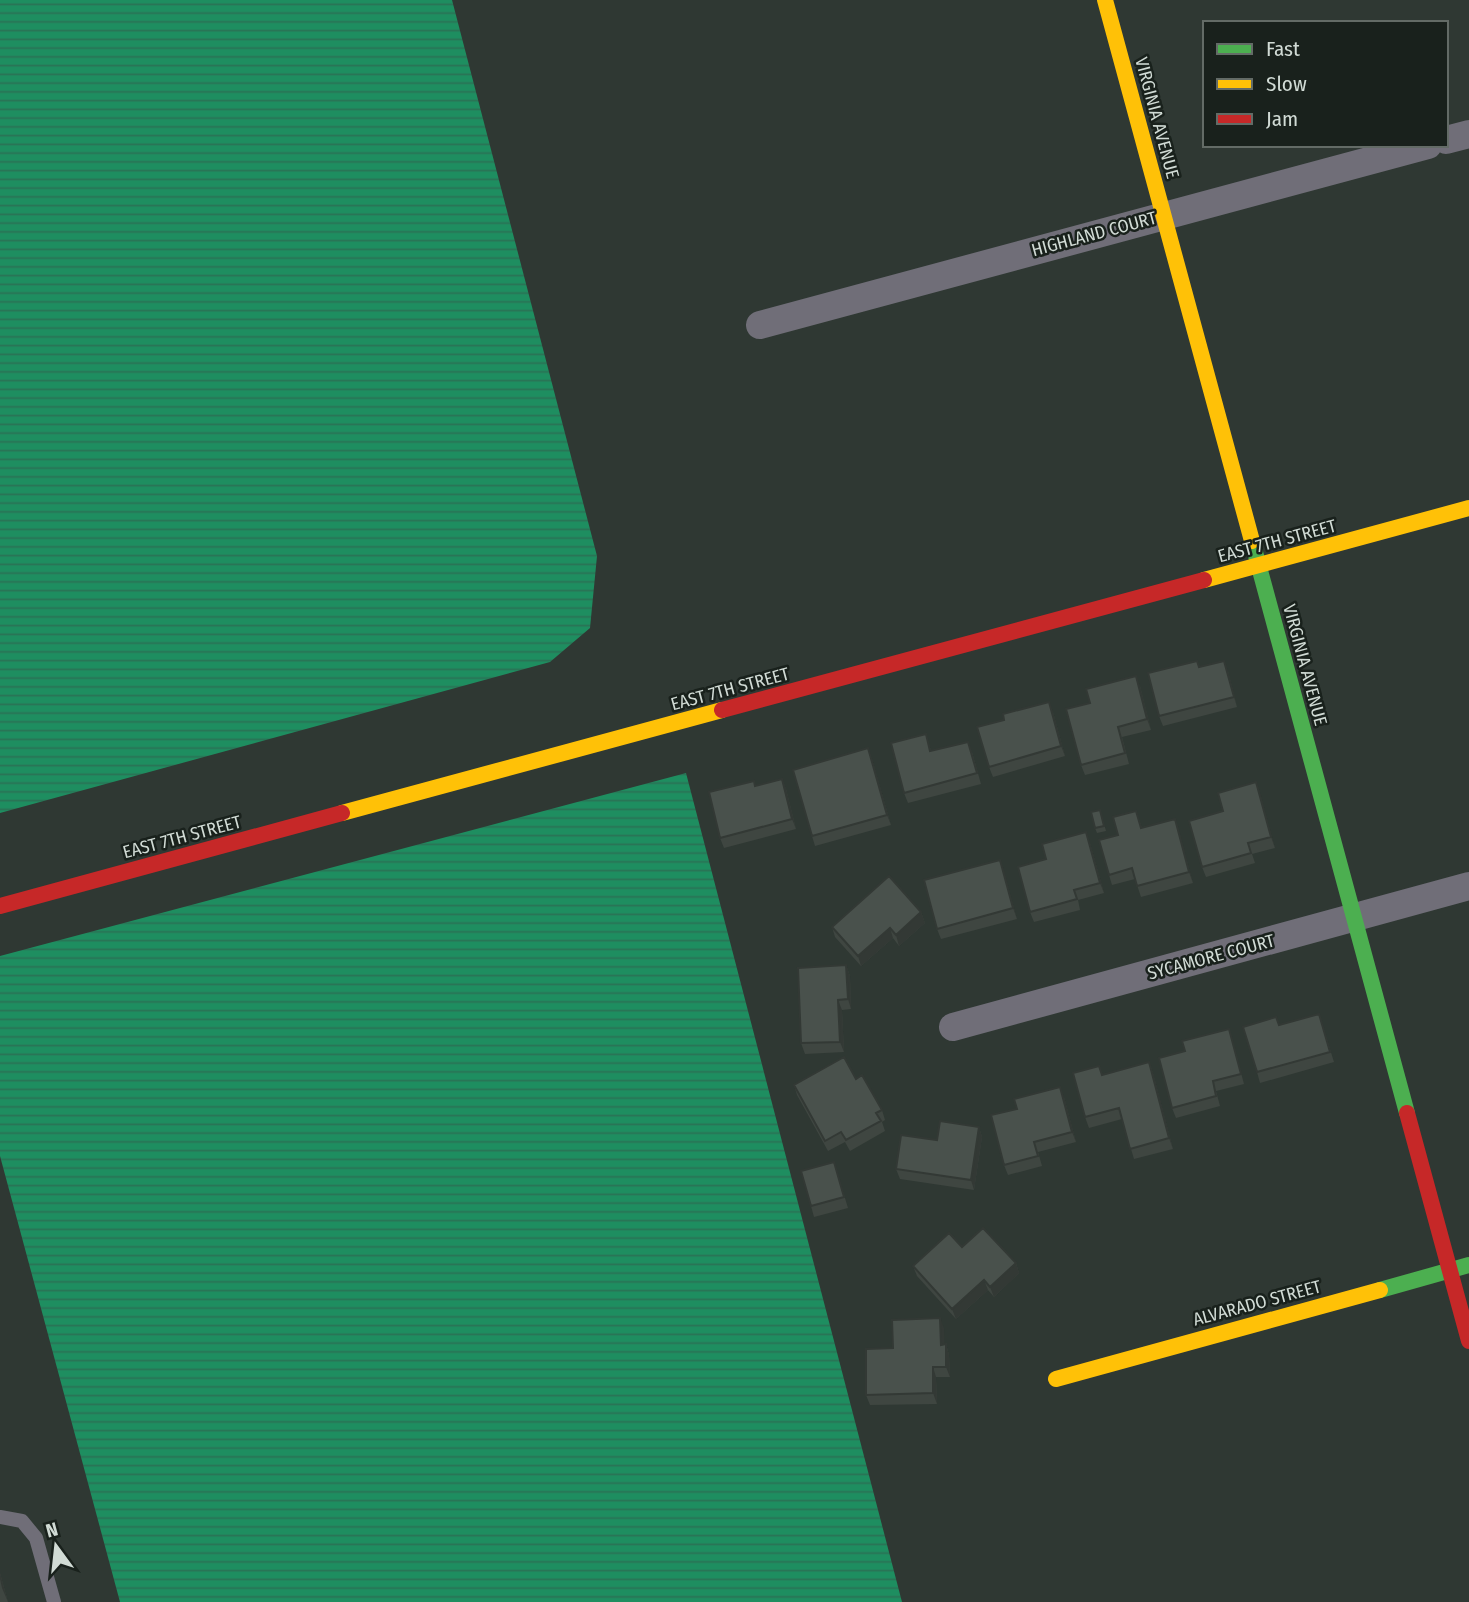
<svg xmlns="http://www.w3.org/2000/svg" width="1469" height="1602" font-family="'Fira Sans Condensed',sans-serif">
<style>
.water{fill:url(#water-rules)}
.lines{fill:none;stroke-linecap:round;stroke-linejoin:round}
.lane{stroke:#706e78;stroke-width:14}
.street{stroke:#706e78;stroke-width:28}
.fast{stroke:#4caf50;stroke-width:16}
.slow{stroke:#ffc107;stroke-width:16}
.jam{stroke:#c62828;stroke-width:16}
.wall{fill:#3f4641}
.shaded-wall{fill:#333935}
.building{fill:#49514c;stroke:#333935;stroke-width:2}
.labels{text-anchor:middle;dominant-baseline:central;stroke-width:5;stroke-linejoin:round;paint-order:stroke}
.street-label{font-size:18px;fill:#d1dbd5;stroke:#19211c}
</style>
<defs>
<pattern id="water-rules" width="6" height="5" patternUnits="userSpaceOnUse" patternTransform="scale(1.75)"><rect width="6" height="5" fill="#1e8e60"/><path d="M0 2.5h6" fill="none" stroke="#2a7355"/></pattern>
</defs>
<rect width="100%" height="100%" fill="#2f3833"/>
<path class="water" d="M0,0H452L597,556L590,628L550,662L0,813Z
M686,773L902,1602H120L0,1156V956Z"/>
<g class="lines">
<path class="lane" d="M0,1517L22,1521L36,1538L54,1602"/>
<path class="street" d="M1446,140L1469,134
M760,325L1428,145
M953,1027L1469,886"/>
<path class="fast" d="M1252,541L1407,1113
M1380,1290L1469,1265"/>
<path class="slow" d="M1105,0L1252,541
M1204,580L1469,508
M342,813L722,710
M1056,1379L1380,1290"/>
<path class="jam" d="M722,710L1204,580
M0,906L342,813
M1407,1113L1469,1341"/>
</g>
<path class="wall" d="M1200,667L1228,671L1237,707L1163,726L1159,716Z
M1140,686L1151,730L1122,737L1129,764L1085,775L1081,765L1090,703Z
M1053,712L1065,756L993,777L989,767Z
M926,734L931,751L972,752L981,784L908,803L904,793Z
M872,759L891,825L815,846L812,836Z
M782,779L786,789L796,829L724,848L720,838L756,786Z
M1256,782L1275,848L1252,854L1255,863L1206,877L1202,867L1223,811Z
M1100,810L1106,831L1097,833L1095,828Z
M1136,811L1142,828L1175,819L1193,883L1141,897L1135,879L1112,885L1109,875L1118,835Z
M1090,843L1104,893L1078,900L1080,910L1034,922L1030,912L1046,859Z
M1000,860L1017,919L941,939L937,929Z
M921,912L925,923L899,946L893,938L861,966L835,937L832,927Z
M846,965L850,976L851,1009L842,1010L844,1052L805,1054L801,1043Z
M1319,1014L1334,1062L1260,1083L1257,1072L1279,1025Z
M1232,1039L1244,1084L1216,1091L1220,1106L1176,1118L1172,1108Z
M1149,1062L1153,1073L1173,1149L1134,1159L1122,1119L1089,1128L1085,1117L1102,1075Z
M856,1079L882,1110L885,1120L882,1122L885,1131L850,1151L845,1142L828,1151L797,1095L794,1085Z
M1064,1097L1076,1142L1038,1152L1042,1166L1008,1175L1004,1165Z
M979,1127L982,1137L974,1190L900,1179L896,1169L937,1140Z
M834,1162L848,1208L814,1217L811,1206Z
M962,1247L1016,1263L1019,1273L994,1297L988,1290L956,1319L917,1276L913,1266Z
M944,1328V1344H946L949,1355L950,1377H936L937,1404L870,1405L866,1395L893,1348Z
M0,1573L8,1602H0Z"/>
<path class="shaded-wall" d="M1224,661L1228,671L1237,707L1234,697Z
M1136,676L1140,686L1151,730L1147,719Z
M1049,702L1053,712L1065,756L1061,746Z
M868,748L872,759L891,825L887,815Z
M782,779L786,789L796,829L792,819Z
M1256,782L1260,792L1275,848L1271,837Z
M1175,819L1179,829L1193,883L1189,872Z
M1086,832L1090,843L1104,893L1100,883Z
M1000,860L1004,870L1017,919L1013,908Z
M921,912L925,923L899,946L896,935Z
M890,928L893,938L861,966L858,956Z
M846,965L850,976L851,1009L848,999Z
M838,1000L842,1010L844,1052L840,1042Z
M1149,1062L1153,1073L1173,1149L1169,1138Z
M1060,1087L1064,1097L1076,1142L1072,1132Z
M979,1127L982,1137L974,1190L971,1180Z
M1016,1263L1019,1273L994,1297L990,1287Z
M984,1280L988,1290L956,1319L952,1309Z
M940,1318L944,1328L945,1355L941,1345Z
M946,1344L949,1355L950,1377L946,1367Z
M933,1367L936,1377L937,1404L933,1393Z
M0,1573L8,1602L2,1588L0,1579Z"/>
<path class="building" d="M1197,661L1199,667L1224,661L1234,697L1159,716L1148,673Z
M1136,676L1147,719L1118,727L1125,753L1081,765L1066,709L1090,703L1086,689Z
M1049,702L1061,746L989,767L977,727L1004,720L1003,714Z
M926,734L930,751L968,742L977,773L904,793L891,743Z
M868,748L887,815L812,836L793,770Z
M782,779L792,819L720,838L709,792L754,781L755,786Z
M1256,782L1271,837L1248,843L1251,853L1202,867L1189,821L1223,811L1218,793Z
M1100,810L1104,826L1095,828L1091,812Z
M1136,811L1141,828L1175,819L1189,872L1137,886L1132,868L1109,875L1099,840L1118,835L1113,817Z
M1086,832L1100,883L1074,890L1077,899L1030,912L1018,867L1046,859L1042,844Z
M1000,860L1013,908L937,929L924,880Z
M889,876L921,912L896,935L890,928L858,956L832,927Z
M846,965L848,999L838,1000L840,1042L801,1043L798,968Z
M1319,1014L1330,1052L1257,1072L1243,1027L1276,1017L1279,1025Z
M1229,1029L1241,1074L1213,1081L1216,1096L1172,1108L1159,1058L1185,1051L1182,1041Z
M844,1057L856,1079L862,1075L882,1110L876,1113L881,1121L846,1140L841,1132L825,1141L794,1085Z
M1149,1062L1169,1138L1130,1149L1119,1108L1085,1117L1073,1073L1099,1066L1102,1075Z
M1060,1087L1072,1132L1034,1142L1038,1156L1004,1165L991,1115L1017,1109L1014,1099Z
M940,1121L979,1127L971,1180L896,1169L901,1135L937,1140Z
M834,1162L844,1197L811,1206L801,1171Z
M983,1228L1016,1263L990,1287L984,1280L952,1309L913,1266L949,1233L962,1247Z
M940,1318L941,1345L946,1344V1367H933V1393L866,1395V1349L893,1348L892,1320Z"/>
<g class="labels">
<g class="street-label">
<text transform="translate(1157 118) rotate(75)">VIRGINIA AVENUE</text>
<text transform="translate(1094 234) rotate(-15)">HIGHLAND COURT</text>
<text transform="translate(1277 541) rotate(-15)">EAST 7TH STREET</text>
<text transform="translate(1305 665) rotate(75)">VIRGINIA AVENUE</text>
<text transform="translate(730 689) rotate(-15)">EAST 7TH STREET</text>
<text transform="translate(182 837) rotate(-15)">EAST 7TH STREET</text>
<text transform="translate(1211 957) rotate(-15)">SYCAMORE COURT</text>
<text transform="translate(1257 1303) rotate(-15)">ALVARADO STREET</text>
</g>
</g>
<rect x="1203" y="21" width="245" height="126" fill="#19211c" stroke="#636b66" stroke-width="2"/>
<rect x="1217" y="44" width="35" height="10" fill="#4caf50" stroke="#636b66" stroke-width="2"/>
<text x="1266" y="56" font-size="21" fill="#d1dbd5">Fast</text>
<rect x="1217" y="79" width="35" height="10" fill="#ffc107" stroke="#636b66" stroke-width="2"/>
<text x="1266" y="91" font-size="21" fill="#d1dbd5">Slow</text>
<rect x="1217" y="114" width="35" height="10" fill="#c62828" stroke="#636b66" stroke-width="2"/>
<text x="1266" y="126" font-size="21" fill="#d1dbd5">Jam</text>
<g transform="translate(56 1546) rotate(345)" stroke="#19211c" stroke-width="5" paint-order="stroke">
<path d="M0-5L12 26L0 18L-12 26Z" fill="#d1dbd5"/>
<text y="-10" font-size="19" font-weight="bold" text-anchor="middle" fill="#d1dbd5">N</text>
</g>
</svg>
